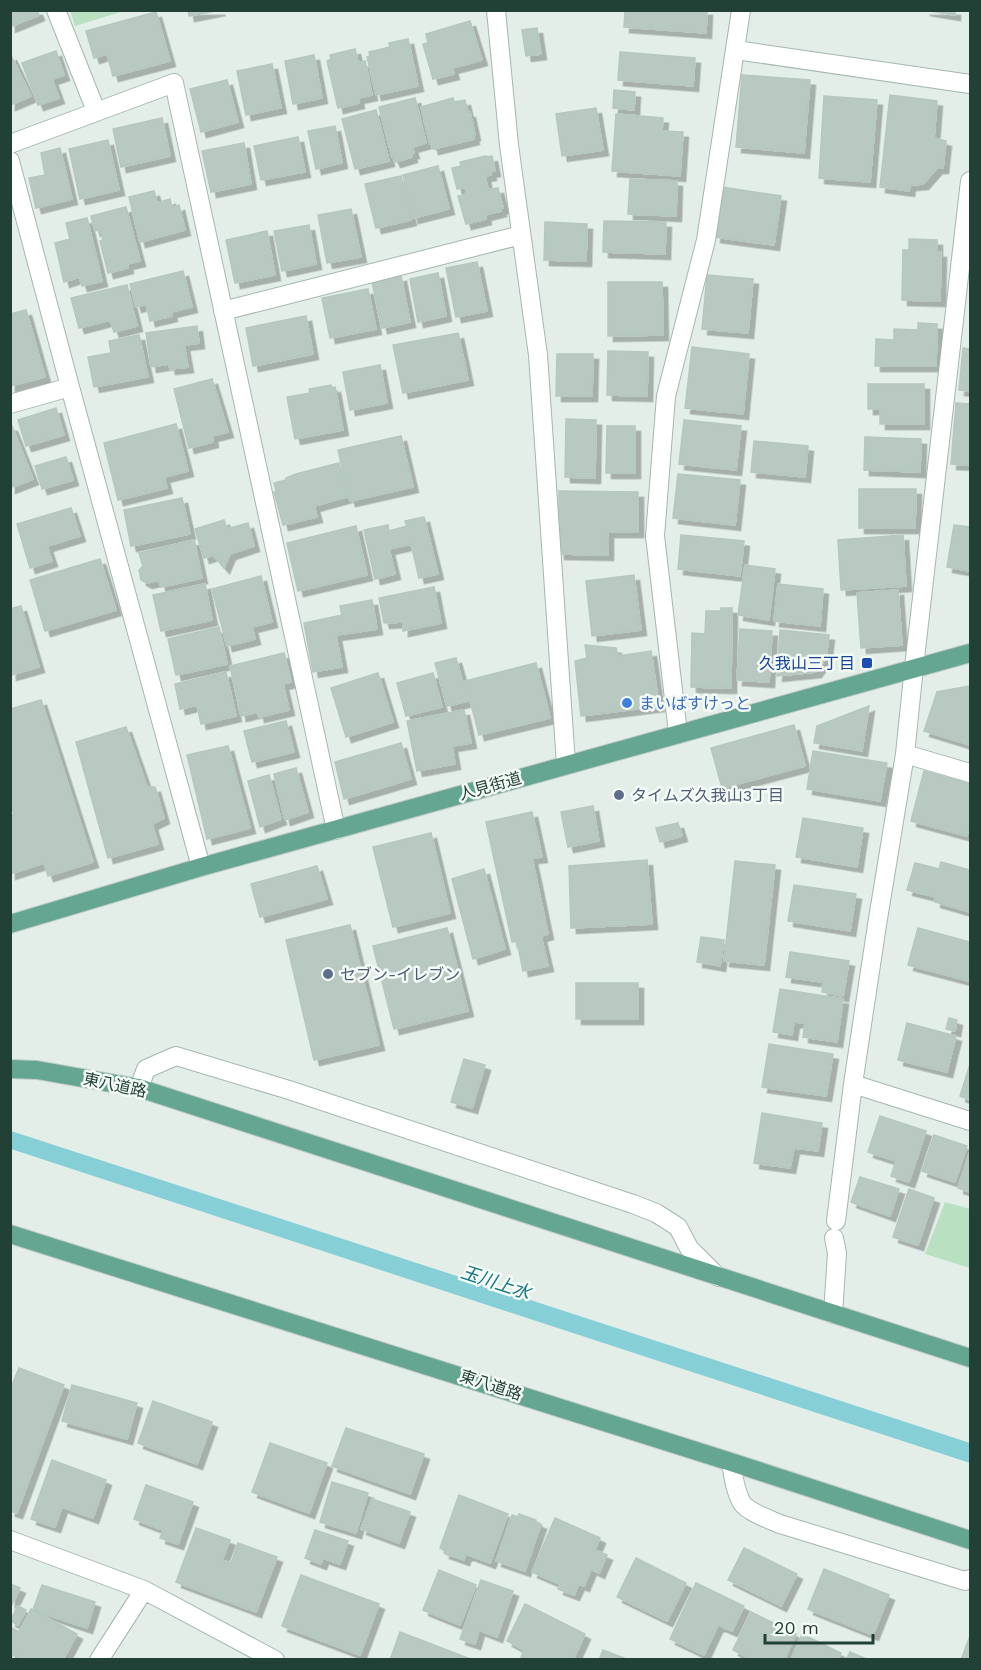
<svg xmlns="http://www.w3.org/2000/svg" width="981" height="1670" font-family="'Work Sans','Noto Sans JP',sans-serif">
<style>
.green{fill:#bae0c2}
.water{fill:#87cfd6}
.building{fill:#b8c9c1;stroke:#b5c8bf;stroke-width:1.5;filter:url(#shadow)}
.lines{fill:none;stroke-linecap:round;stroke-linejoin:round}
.street-casing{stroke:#a5b7af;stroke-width:20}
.primary-casing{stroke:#c1cac7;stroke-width:20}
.street{stroke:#fff;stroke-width:18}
.primary{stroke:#64a692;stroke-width:18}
.transit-dot{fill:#1a4fb4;stroke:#f4faf6;stroke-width:2}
.shop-dot{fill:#3f7fe0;stroke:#f4faf6;stroke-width:2}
.service-dot{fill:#5c6f8a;stroke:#f4faf6;stroke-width:2}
.labels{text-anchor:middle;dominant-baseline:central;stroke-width:5;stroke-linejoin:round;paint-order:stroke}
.transit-label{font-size:16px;fill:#164399;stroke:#f4faf6;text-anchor:end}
.shop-label{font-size:16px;fill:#366cbe;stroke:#f4faf6;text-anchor:start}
.street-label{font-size:16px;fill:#214136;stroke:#f4faf6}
.service-label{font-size:16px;fill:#4e5e75;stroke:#f4faf6;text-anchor:start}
.water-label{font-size:18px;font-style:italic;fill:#167581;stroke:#f4faf6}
</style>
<defs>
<filter id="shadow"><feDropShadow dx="5.5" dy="5.5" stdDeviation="0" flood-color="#0004"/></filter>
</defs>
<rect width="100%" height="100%" fill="#e3eee8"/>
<path class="green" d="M70,10H124V11L75,26Z
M945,1202L970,1209V1268L925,1254Z"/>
<path class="water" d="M11,1131L970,1443V1463L11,1149Z"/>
<path class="building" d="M10,10H37L39,15L10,27Z
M188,10H220L189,16Z
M625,10H707L706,33L624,27Z
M924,10H955V15Z
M156,12L170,61L113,76L107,54L94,58L86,31Z
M470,21L482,60L452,68L454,74L433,79L423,44L428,43L426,34Z
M537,28L541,54L526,56L522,30Z
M408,39L418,86L376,95L367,57L370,56L369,52L390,47L389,43Z
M355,49L358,63L365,61L372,95L358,98L359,103L338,108L327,61L331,59L330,55Z
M56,51L64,75L52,79L59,98L38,105L22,63Z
M620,52L695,58L693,86L618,80Z
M11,55L31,96L10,105V56Z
M314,55L322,98L293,104L285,61Z
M272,64L281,108L246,115L237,71Z
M742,75L810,80L804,153L736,147Z
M227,80L238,122L201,132L190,89Z
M614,90L635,92L634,110L613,108Z
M890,95L937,101L934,138L946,141L943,168H937L923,184L910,185L909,191L880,187Z
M824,96L877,100L870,182L819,178Z
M415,98L426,143L412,147L414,153H411L412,157L395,162L393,157H392L379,107Z
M453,98L454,102L465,100L468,113L470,112L475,135L473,136L474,139L433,149L432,144H430L421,107Z
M596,108L603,150L562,156L556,114Z
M376,110L389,161L355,169L342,119Z
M616,114L663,118L662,131L683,132L680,176L612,171Z
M162,118L170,156L121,167L113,129Z
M335,126L342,163L316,169L308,131Z
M298,137L305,172L261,180L254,146Z
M108,140L119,190L80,199L69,149Z
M244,143L251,184L211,192L202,151Z
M60,148L72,199L36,208L29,178L45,175L41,153Z
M486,156V157L492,156L495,171L490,172L491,175L485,176L488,190L498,188L503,208L500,209L501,211L485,215L486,219L466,224L458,196L467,194L465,187L457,189L452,168L461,166L460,162Z
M438,166L449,209L413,218L403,175Z
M401,176L411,220L376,228L365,184Z
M630,179L677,181L676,216L628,214Z
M722,187L781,196L774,245L715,237Z
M154,191L157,203L170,199L172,208L179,205L185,230L140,242L129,197Z
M126,207L140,261L127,264L128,268L108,273L100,241L103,240L101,230L95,231L91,216Z
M351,209L361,257L327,263L318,215Z
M87,218L102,281L82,286L79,277L64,282L55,243L70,239L66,223Z
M604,221L666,222L665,254L603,252Z
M545,222L587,224L586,261L544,260Z
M309,225L316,264L282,271L274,231Z
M267,231L275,275L235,283L226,240Z
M909,239L937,240V252H941L940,301L902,300L903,250H909Z
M477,262L487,311L456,317L446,268Z
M183,271L192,307L171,312L172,316L150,321L146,304L136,307L130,284Z
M438,273L446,316L418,322L410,279Z
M707,275L753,279L748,333L702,329Z
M401,276L410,322L382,328L372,282Z
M608,282H662L663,335L608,336Z
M127,285L137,326L114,332L110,320L79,328L71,298Z
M368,289L376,329L330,338L322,298Z
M26,310L45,377L10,386V314Z
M306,316L313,354L253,366L246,328Z
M918,323L937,324L936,366H875L876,339L894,340V329L918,330Z
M197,326L199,343L184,345L188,367L170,369L169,364L151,367L146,333Z
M458,333L468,380L403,393L393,345Z
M139,335L148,377L94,387L88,357L111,353L109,341Z
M692,347L749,354L743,414L685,408Z
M963,348L970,349V391L959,390Z
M608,351L648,352L647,396L607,395Z
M557,354H593L592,396H556Z
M380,365L387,403L350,410L343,372Z
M212,379L228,432L212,436L213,442L189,448L174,389Z
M868,384H924V424H880V409H868Z
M331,385L332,388L335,387L343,430L295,439L287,397L310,393L309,389Z
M956,403L970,404V465L951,464Z
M56,408L64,435L26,446L18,420Z
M566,419L596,420L595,478L565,477Z
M684,420L741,426L736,470L679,464Z
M176,424L188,471L164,477L167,488L118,500L104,443Z
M10,426H12L33,479L10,488Z
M607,426H635V473H606Z
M401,436L413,487L350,501L338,450Z
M865,437L921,439L920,472L864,470Z
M754,441L808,446L805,477L751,472Z
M66,457L73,480L42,489L35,466Z
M339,463L347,497L314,506L317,517L283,525L274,492L276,491L274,483L286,480V478L296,474Z
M678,474L740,480L735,525L673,518Z
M859,489H916L915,528H859Z
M559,491L638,492V532H608V555L559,554Z
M182,498L190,534L131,546L124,510Z
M71,508L80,536L47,546L52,561L30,568L17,524Z
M424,517L438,574L419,578L411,544L389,549L395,574L375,579L364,530L388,525L389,531L407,526L405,521Z
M224,520L227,529L248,523L254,546L230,554L224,568L213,555L204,558L195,529Z
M954,525L970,527V571L947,567Z
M356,526L367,575L298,591L287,543Z
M681,535L744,541L740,576L678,569Z
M903,535L906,586L841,590L838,540Z
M194,540L202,578L161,587L159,580L147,583L141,580L139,570L143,566L139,553Z
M100,559L116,610L45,631L30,580Z
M745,565L775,569L769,620L738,615Z
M634,575L641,630L592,636L586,581Z
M261,576L272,622L252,627L255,639L227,646L212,589Z
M205,584L212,620L161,631L153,595Z
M778,584L823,589L820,626L774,621Z
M434,587L441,623L403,631V622L384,623L379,598Z
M898,590L902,645L861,648L857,593Z
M372,600L377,629L336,635L342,667L313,672L304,623L342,615L340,606Z
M21,606L39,667L11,675L10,609Z
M721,608H732L731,688L691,687L692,633L705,634L706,611H721Z
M219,627L227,664L176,675L168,639Z
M740,629L772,631L769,682L737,680Z
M780,630L829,635L826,658L816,672L777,676Z
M585,645L616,648L618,656L651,651L659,706L581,716L575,661L587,658Z
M284,653L291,682L283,684L289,710L259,717L258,712L241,716L230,666Z
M456,658L468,701L447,706L435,663Z
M536,663L550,718L479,735L465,681Z
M226,672L236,716L201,724L197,705L180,709L175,684Z
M378,673L393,722L346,737L331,688Z
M433,673L442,707L406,716L397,683Z
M970,686V745L924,731L937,692Z
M41,700L93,862L48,876L44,863L10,874V815L14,814L10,803V709Z
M869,706L862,751L814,743L817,726Z
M464,710L471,743L452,746L455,764L417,771L407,721Z
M286,721L294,752L252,762L244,731Z
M794,725L805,766L722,788L711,748Z
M126,727L147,787H155L164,818L152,824L158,844L108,858L76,742Z
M401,743L411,779L344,799L335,762Z
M228,746L250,828L207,839L187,755Z
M813,751L887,763L880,801L807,789Z
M296,768L308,812L285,820L274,774Z
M924,771L970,784V823L967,836L911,821Z
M269,775L281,819L260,827L248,781Z
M593,806L599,841L568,847L561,812Z
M532,812L542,857L532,858L548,934L541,936L548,966L523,971L517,941L512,942L486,822Z
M803,818L863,828L857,867L796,857Z
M678,823L682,836L660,842L656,828Z
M431,833L450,913L393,927L373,847Z
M647,860L652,924L571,928L569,866Z
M735,861L775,865L764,965L724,961Z
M941,862L970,870V912L935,902L936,897L907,890L915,863L939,869Z
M317,866L327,899L260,917L251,884Z
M484,869L505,949L473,959L452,879Z
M794,885L856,894L850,931L788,921Z
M350,925L379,1045L314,1060L286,940Z
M447,928L468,1011L394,1029L373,946Z
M918,928L970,942L969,981L908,965Z
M701,937L724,940L720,966L697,962Z
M790,952L849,961L843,996L822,992L823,982L786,977Z
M576,983H638V1019H576Z
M780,989L843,999L837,1042L803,1037L805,1023L794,1022L792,1035L773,1032Z
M949,1018L957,1020L955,1031L946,1029Z
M907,1023L956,1036L947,1072L898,1060Z
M769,1044L833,1054L826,1096L762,1087Z
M464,1059L485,1065L472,1108L451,1102Z
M970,1064V1100L960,1096Z
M762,1113L822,1123L818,1151L794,1148L790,1168L754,1163Z
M880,1116L926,1131L909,1182L891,1176L896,1161L868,1152Z
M934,1135L967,1146L955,1182L922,1171Z
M970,1151V1192L958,1188Z
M860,1177L899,1189L890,1216L851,1202Z
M909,1189L934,1198L918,1245L893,1237Z
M19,1368L64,1385L17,1513L10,1511V1390Z
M72,1385L137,1403L127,1439L62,1421Z
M153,1401L212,1422L197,1464L138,1443Z
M346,1428L424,1454L410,1494L332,1466Z
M270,1443L327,1463L309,1513L252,1492Z
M52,1460L106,1480L93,1518L62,1507L55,1527L31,1519Z
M332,1482L368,1493L356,1533L320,1522Z
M146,1485L193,1502L178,1544L160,1538L163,1530L134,1519Z
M459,1495L508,1514L490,1563L466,1554L464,1560L444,1553L445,1551L440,1548Z
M372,1499L410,1512L399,1543L361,1529Z
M519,1514L536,1520V1522L541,1524L525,1571L496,1561L512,1515L518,1517Z
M555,1518L600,1538L595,1550L607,1555L599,1573L591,1569L584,1586L579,1584L574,1595L558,1589L560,1584L532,1572Z
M196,1528L230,1540L222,1560L231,1563L238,1543L277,1557L256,1612L176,1582Z
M315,1530L348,1541L340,1564L323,1558L321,1564L305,1558Z
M744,1548L797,1574L781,1606L728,1580Z
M636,1558L686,1583L667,1621L617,1597Z
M824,1569L889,1595L873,1635L808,1609Z
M439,1570L476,1585L460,1625L423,1610Z
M301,1575L379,1604L360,1655L282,1626Z
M481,1580L513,1591L497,1637L479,1630L475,1644L460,1639Z
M696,1583L744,1606L732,1631L718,1625L704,1655L670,1639Z
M10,1584L20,1588L10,1609Z
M42,1585L95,1602L87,1628L33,1610Z
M525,1604L585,1634L573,1660H520L524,1650L507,1641Z
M18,1606L26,1610L18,1625L10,1621Z
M31,1609L77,1634L63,1660H24L14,1654L10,1660V1627L19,1632Z
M751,1612L796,1634L784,1660H753L733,1650Z
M400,1632L473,1660H390Z
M802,1634L841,1653L838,1660H791Z
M969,1638L970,1639V1660H961Z
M603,1650L629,1660H599Z
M850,1652L869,1660H846Z"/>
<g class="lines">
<g class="street-casing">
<path id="street" d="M56,10L96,111
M496,10L509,145L538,355L566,764
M736,50L970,84
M10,144L174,83L336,830
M10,161L70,387L201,867
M223,311L521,235
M10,404L70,387
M678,733L655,536L666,396L706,240L741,10
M905,754L970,773
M853,1084L970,1121
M139,1088L146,1069L176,1056L289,1090L633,1204L656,1213L678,1227L689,1248L718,1277
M836,1221L853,1084L877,925L905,754L914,667L970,181
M833,1314L837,1253L834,1238
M731,1462C733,1475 735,1491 742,1503C748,1512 771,1520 780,1524L965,1581L970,1579
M10,1540L144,1590L275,1660
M99,1660L144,1590"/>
</g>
<g class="primary-casing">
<path id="primary" d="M10,924L201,867L970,653
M10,1069L37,1070L139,1088L970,1358
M10,1234L731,1462L970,1540"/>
</g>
<use href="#street" class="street"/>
<use href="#primary" class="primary"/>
</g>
<rect class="transit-dot" x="861" y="657" width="12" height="12" rx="3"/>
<circle class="shop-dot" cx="627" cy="703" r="6"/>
<g class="service-dot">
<circle cx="619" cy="795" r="6"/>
<circle cx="328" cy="974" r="6"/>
</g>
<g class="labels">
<g class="transit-label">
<text x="855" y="663">久我山三丁目</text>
</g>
<g class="shop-label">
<text x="639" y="703">まいばすけっと</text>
</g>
<g class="street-label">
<text transform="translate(490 786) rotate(-16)">人見街道</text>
<text transform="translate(115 1085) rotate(12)">東八道路</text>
<text transform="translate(491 1385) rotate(18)">東八道路</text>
</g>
<g class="service-label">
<text x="631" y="795">タイムズ久我山3丁目</text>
<text x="340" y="974">セブン-イレブン</text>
</g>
<g class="water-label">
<text transform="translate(496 1282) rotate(18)">玉川上水</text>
</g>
</g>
<rect width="981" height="1670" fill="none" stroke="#214136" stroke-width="24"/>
<path d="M765 1634v9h108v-9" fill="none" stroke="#214136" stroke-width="3"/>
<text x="774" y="1634" font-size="18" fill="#214136" stroke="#f4faf6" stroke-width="4.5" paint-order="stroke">20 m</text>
</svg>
